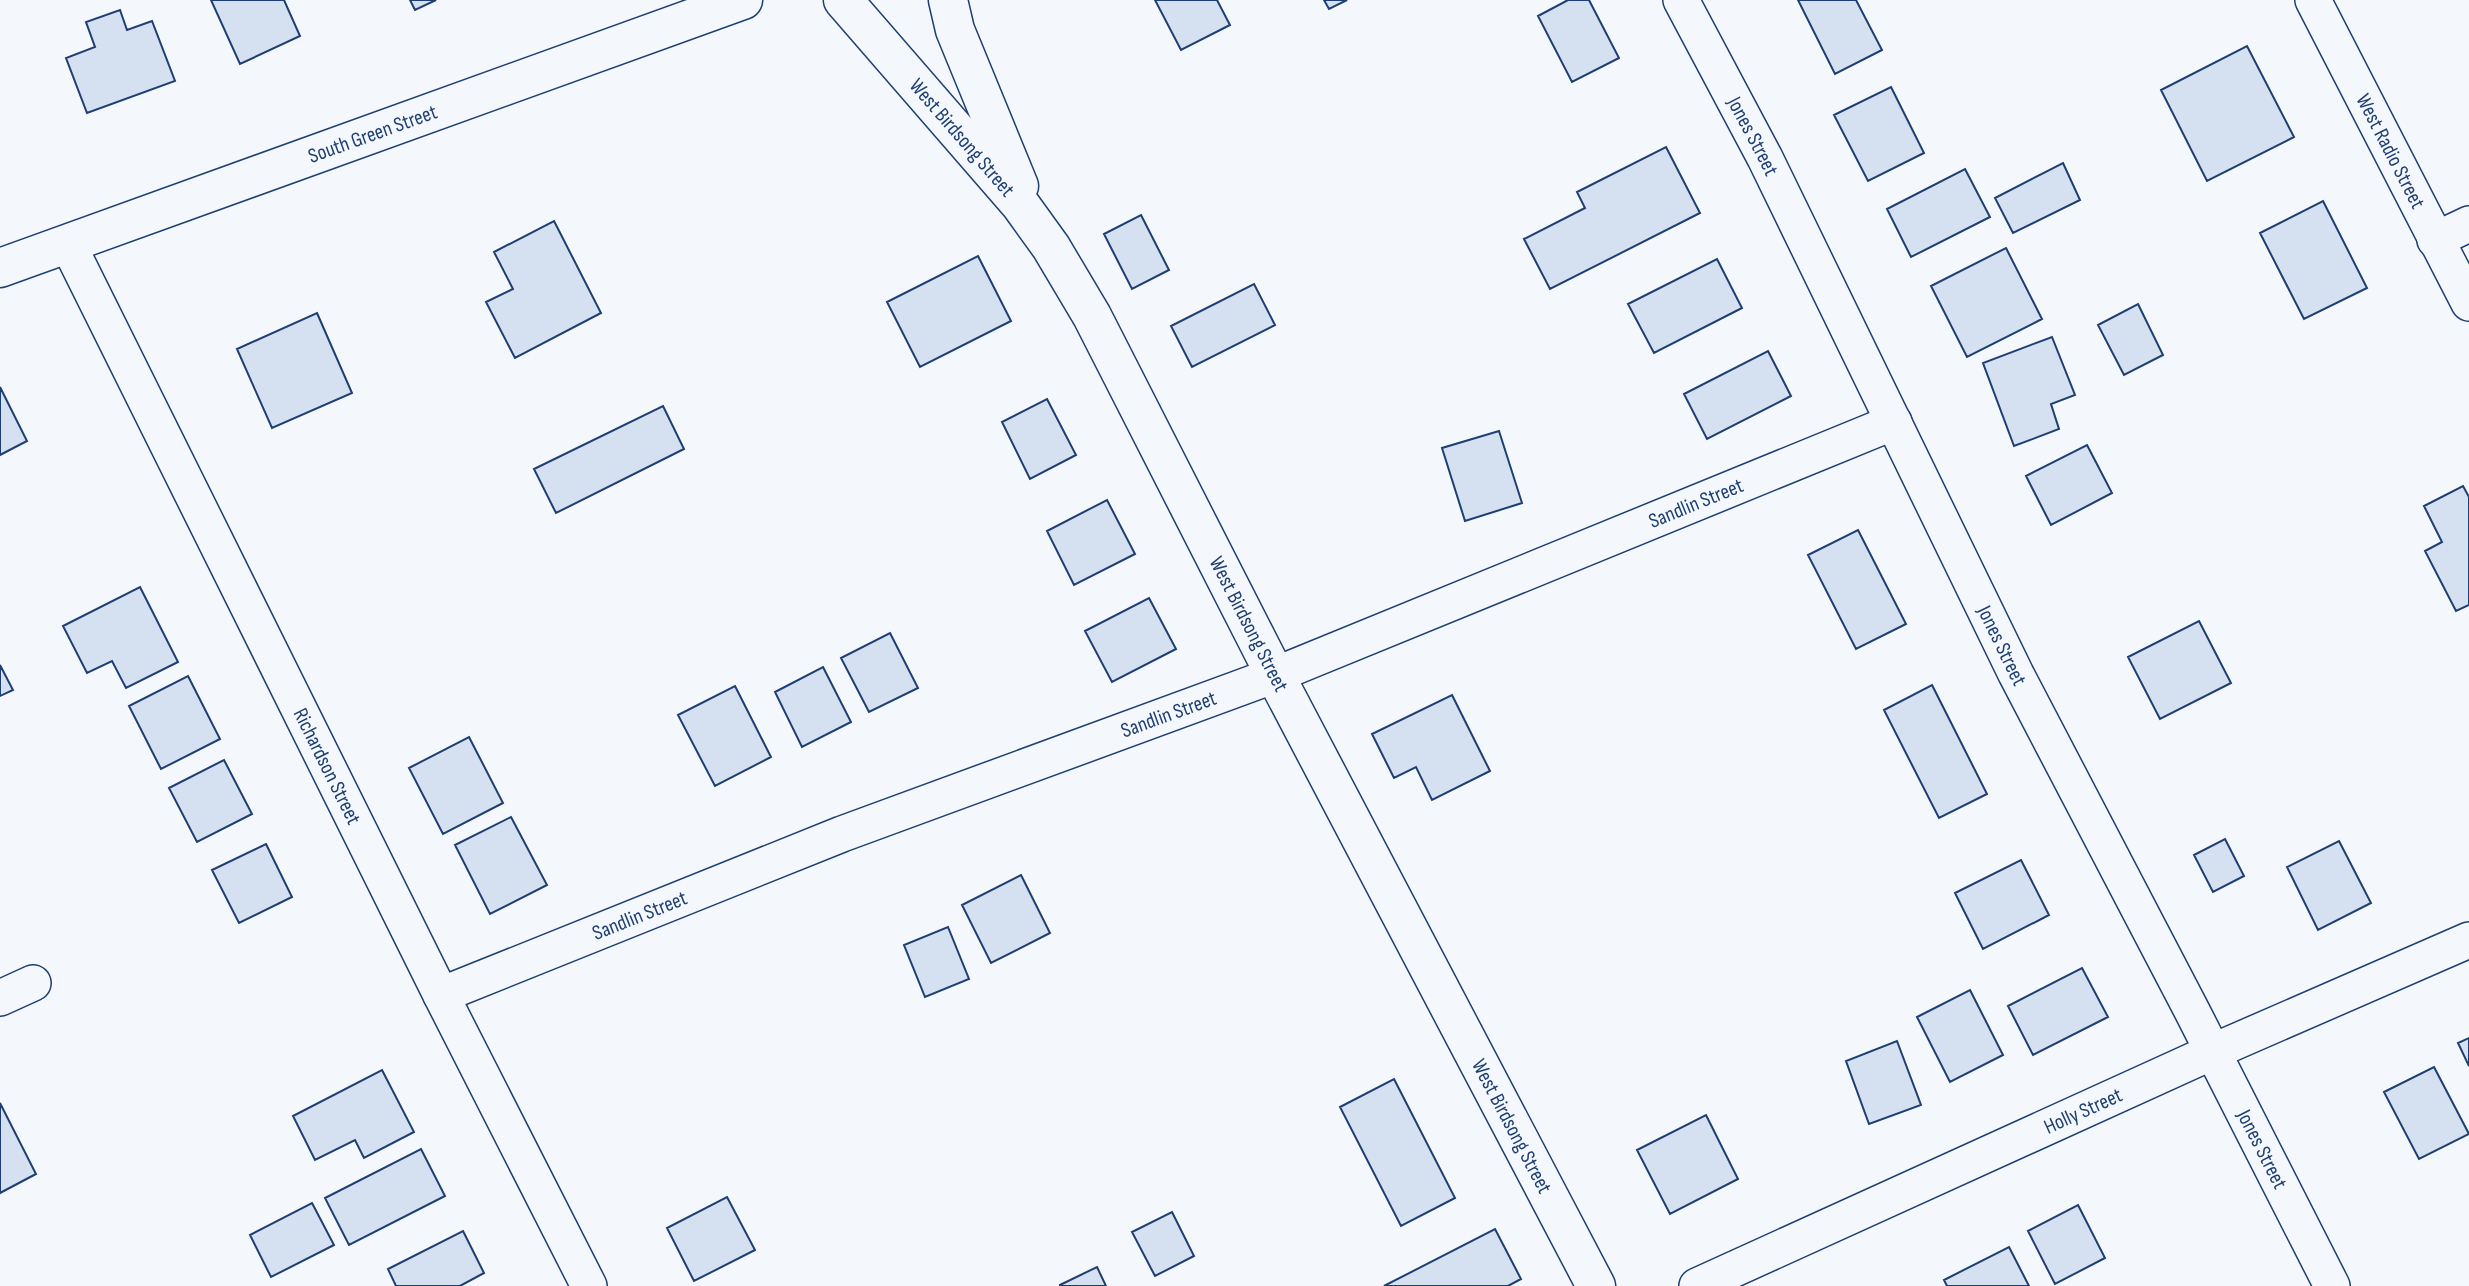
<svg xmlns="http://www.w3.org/2000/svg" width="2469" height="1286" font-family="'Sofia Sans Condensed',sans-serif">
<style>
.building{fill:#d5e0f0;stroke:#1d3f73;stroke-width:2}
.lines{fill:none;stroke-linecap:round;stroke-linejoin:round}
.minor-casing{stroke:#1d3f73;stroke-width:38}
.tertiary-casing{stroke:#1d3f73;stroke-width:41}
.minor{stroke:#f4f7fb;stroke-width:35}
.tertiary{stroke:#f4f7fb;stroke-width:38}
.labels{text-anchor:middle;dominant-baseline:central;stroke-width:5;stroke-linejoin:round;paint-order:stroke}
.street-label{font-size:21px;fill:#1d3f73;stroke:#f4f7fb}
</style>
<rect width="100%" height="100%" fill="#f4f7fb"/>
<path class="building" d="M211,0H284L300,36L240,64Z
M410,0H436L415,10Z
M1155,0H1217L1230,25L1181,50Z
M1324,0H1347L1329,9Z
M1568,0H1589L1619,58L1572,82L1538,16Z
M1798,0H1856L1882,50L1835,74Z
M120,10L127,30L152,21L175,81L87,113L66,58L95,47L86,22Z
M2247,46L2294,137L2207,181L2161,90Z
M1891,87L1924,153L1868,181L1834,115Z
M1666,147L1700,213L1550,289L1524,239L1585,208L1577,192Z
M2063,163L2080,200L2013,233L1995,198Z
M1965,169L1990,217L1911,257L1887,209Z
M2323,201L2367,288L2304,319L2260,233Z
M1141,215L1169,270L1132,289L1104,234Z
M554,221L601,313L515,358L486,302L513,289L494,252Z
M2006,248L2042,319L1967,357L1931,286Z
M978,256L1011,321L920,367L887,302Z
M1717,259L1742,308L1654,353L1628,304Z
M1254,284L1275,325L1192,367L1171,326Z
M2138,304L2163,355L2124,375L2098,325Z
M317,313L352,393L272,428L237,349Z
M2052,337L2075,395L2051,404L2059,429L2014,446L1983,363Z
M1768,351L1791,396L1707,439L1684,394Z
M0,387L27,441L0,455Z
M1047,399L1076,455L1030,479L1002,422Z
M663,406L684,449L556,513L534,469Z
M1499,431L1522,503L1465,521L1442,448Z
M2087,445L2112,493L2051,525L2026,476Z
M2463,486L2469,497V605L2456,611L2425,551L2442,542L2424,506Z
M1107,500L1135,554L1074,585L1047,531Z
M1858,530L1906,624L1856,649L1808,555Z
M140,587L178,662L126,688L112,661L87,673L63,626Z
M1149,598L1176,649L1112,682L1085,631Z
M2199,621L2231,683L2160,719L2128,657Z
M890,633L918,688L869,712L841,658Z
M0,665L13,690L0,696Z
M823,667L851,722L802,747L775,692Z
M188,676L220,739L161,769L129,706Z
M1932,685L1987,794L1939,818L1884,710Z
M735,686L771,757L715,786L678,715Z
M1452,695L1490,771L1432,800L1416,767L1394,778L1372,734Z
M469,737L503,803L443,834L409,768Z
M224,760L252,814L197,842L169,788Z
M511,817L547,885L490,914L455,845Z
M2225,839L2244,876L2213,892L2194,855Z
M2339,841L2371,903L2318,930L2287,867Z
M266,844L292,897L239,923L212,870Z
M2021,860L2049,915L1983,949L1955,893Z
M1021,875L1050,933L991,963L962,905Z
M948,927L969,979L925,997L904,945Z
M2082,968L2108,1017L2033,1055L2008,1006Z
M1970,990L2003,1055L1950,1082L1917,1017Z
M2469,1038V1066L2458,1043Z
M1897,1041L1921,1105L1869,1124L1846,1061Z
M2434,1067L2469,1134L2419,1159L2384,1092Z
M382,1070L414,1132L364,1158L355,1140L315,1160L293,1116Z
M1394,1079L1455,1198L1401,1226L1340,1107Z
M0,1103L36,1174L0,1193Z
M1706,1115L1738,1179L1670,1214L1637,1150Z
M421,1149L445,1196L349,1245L325,1198Z
M727,1197L755,1250L694,1281L667,1228Z
M312,1203L334,1245L271,1277L250,1235Z
M2078,1205L2105,1258L2055,1284L2028,1231Z
M1172,1212L1194,1256L1155,1276L1132,1232Z
M1495,1229L1521,1279L1508,1286H1384Z
M463,1231L484,1273L460,1286H396L388,1269Z
M2009,1247L2029,1286H1947L1944,1280Z
M1097,1267L1106,1286H1060V1285Z"/>
<g class="lines">
<g class="minor-casing">
<g id="minor">
<path id="s1" d="M1681,0L1765,158L2016,674L2191,1009L2332,1286"/>
<path id="s2" d="M2313,0L2469,303"/>
<path d="M2435,240L2469,224"/>
<path id="s3" d="M68,244L441,995L589,1286"/>
<path id="s4" d="M441,995L842,834L1275,675L1894,422"/>
<path d="M0,998L33,983"/>
<path id="s5" d="M1697,1286L2212,1052L2469,940"/>
</g>
</g>
<g class="tertiary-casing">
<g id="tertiary">
<path id="s6" d="M843,0L1020,204L1051,247L1092,316L1275,675L1596,1286"/>
<path d="M948,0L955,30L1019,186"/>
<path id="s7" d="M0,268L743,0"/>
</g>
</g>
<use href="#minor" class="minor"/>
<use href="#tertiary" class="tertiary"/>
</g>
<g class="labels">
<g class="street-label">
<text stroke="none"><textPath href="#s7" startOffset="396">South Green Street</textPath></text>
<text stroke="none"><textPath href="#s1" startOffset="154">Jones Street</textPath></text>
<text stroke="none"><textPath href="#s6" startOffset="182">West Birdsong Street</textPath></text>
<text stroke="none"><textPath href="#s2" startOffset="170">West Radio Street</textPath></text>
<text stroke="none"><textPath href="#s4" startOffset="1348">Sandlin Street</textPath></text>
<text stroke="none"><textPath href="#s6" startOffset="749">West Birdsong Street</textPath></text>
<text stroke="none"><textPath href="#s1" startOffset="721">Jones Street</textPath></text>
<text stroke="none"><textPath href="#s4" startOffset="780">Sandlin Street</textPath></text>
<text stroke="none"><textPath href="#s3" startOffset="583">Richardson Street</textPath></text>
<text stroke="none"><textPath href="#s4" startOffset="214">Sandlin Street</textPath></text>
<text stroke="none"><textPath href="#s5" startOffset="424">Holly Street</textPath></text>
<text stroke="none"><textPath href="#s6" startOffset="1316">West Birdsong Street</textPath></text>
<text stroke="none"><textPath href="#s1" startOffset="1288">Jones Street</textPath></text>
</g>
</g>
</svg>
